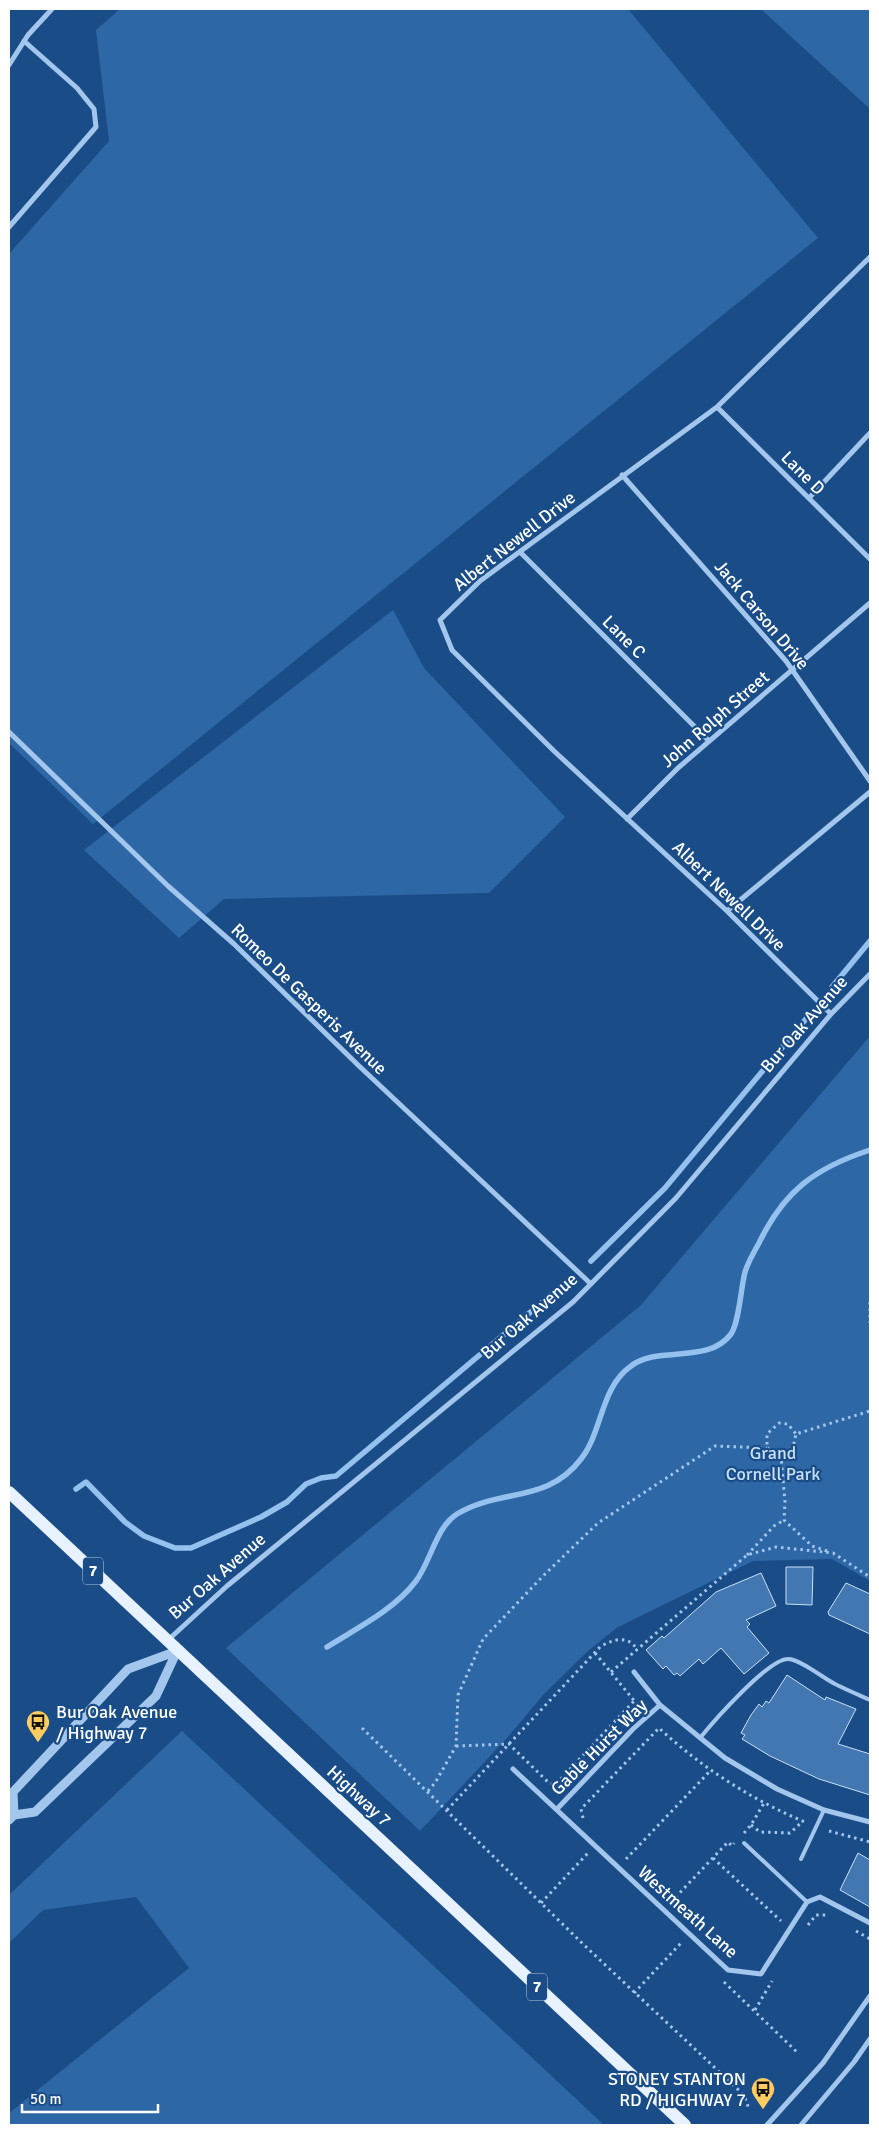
<svg xmlns="http://www.w3.org/2000/svg" width="879" height="2134" font-family="Signika,sans-serif">
<style>
.green{fill:#2d67a6}
.lines{fill:none;stroke-linecap:round;stroke-linejoin:round}
.stream{stroke:#95c1ef;stroke-width:5.5}
.building{fill:#4377b1;stroke:#c8e0f9}
.path{stroke:#a3c6ed;stroke-width:3;stroke-dasharray:2.5 4;stroke-linecap:butt}
.service{stroke:#a3c6ed;stroke-width:4}
.minor{stroke:#a3c6ed;stroke-width:5}
.tertiary{stroke:#a3c6ed;stroke-width:9}
.primary{stroke:#e8f2ff;stroke-width:12}
.labels{text-anchor:middle;dominant-baseline:central;stroke-width:4.5;stroke-linejoin:round;paint-order:stroke}
.shield{fill:#1a4d88;stroke:#bacadb;stroke-width:1}
.shield-label{font-size:16px;font-weight:bold;fill:#fff}
.street-label{font-size:18px;fill:#fff;stroke:#1a4d88}
.park-label{font-size:18px;fill:#c8e0f9;stroke:#1a4d88}
.poi-label{font-size:18px;fill:#fff;stroke:#1a4d88;text-anchor:start}
</style>
<rect width="100%" height="100%" fill="#1a4d88"/>
<path class="green" d="M120,9H628L818,238L93,824L9,743V254L109,141L96,30Z
M761,9H870V109Z
M393,610L424,668L565,817L489,893L224,899L179,938L84,850Z
M870,1036V1581L832,1559L753,1561L618,1627L589,1650L544,1694L507,1738L420,1831L226,1648L641,1305Z
M182,1731L604,2125H9V2113L189,1968L136,1897L43,1910L9,1943V1895Z"/>
<g class="lines">
<path class="stream" d="M832,987L870,941
M591,1261L665,1188L810,1014
M76,1489L86,1482L125,1522L144,1536L175,1548H191L261,1517L287,1502L306,1484L321,1478L336,1476L565,1283
M327,1647C357,1628 394,1610 416,1581C431,1561 436,1527 457,1514C500,1488 547,1504 581,1459C603,1431 600,1388 631,1366C658,1345 708,1365 731,1334C739,1323 741,1287 745,1272C748,1262 754,1252 759,1243C784,1191 815,1168 870,1150"/>
</g>
<path class="building" d="M786,1567H813L812,1605L786,1604Z
M761,1573L776,1606L746,1620L750,1624L747,1627L769,1653L744,1674L721,1648L703,1664L699,1659L680,1676L677,1673L674,1675L666,1666L663,1669L646,1650L662,1636L664,1638L716,1592Z
M846,1583L870,1594V1634L829,1615L828,1612Z
M787,1675L825,1700L826,1697L856,1709L838,1744L870,1754V1795L819,1779L770,1756L742,1739L745,1735L741,1733L751,1715L759,1704L762,1707L766,1701L769,1703Z
M858,1853L870,1860V1907L840,1890Z"/>
<g class="lines">
<path class="path" d="M870,1302V1323
M781,1456L767,1448V1434L779,1423L788,1424L796,1434
M827,1551L812,1546L784,1520L785,1502L781,1456L793,1448L796,1434L870,1411
M747,1555L774,1526L784,1520
M595,1653L641,1709
M611,1672L747,1555L776,1547L833,1553L870,1577
M362,1728L584,1945L744,2095L749,2109
M456,1746L509,1744L549,1783L555,1785L634,1701
M428,1791L435,1783L456,1746L458,1695L483,1639L544,1575L598,1523L715,1446L767,1448
M447,1810L601,1646C615,1639 627,1635 637,1649
M583,1818L581,1809L659,1728C701,1767 752,1800 805,1822
M751,1825L760,1832L790,1833L803,1821
M829,1831L870,1842
M744,1833L751,1825L764,1803
M713,1858L781,1921
M626,1859L711,1770
M671,1902L728,1842L732,1846L734,1843
M541,1903L588,1853
M808,1925L816,1915H827
M856,1931L870,1939
M724,1982L799,2054
M634,1993L682,1942
M755,2010L772,1981"/>
<path class="service" d="M700,1738C713,1722 768,1659 788,1659C800,1659 823,1678 835,1684C847,1690 859,1695 870,1700
M744,1843L807,1902
M801,1859L824,1810"/>
<path class="minor" d="M9,65L28,35L52,9
M9,227L96,127L94,109L77,88L24,41
M717,407L870,559
M622,475L786,661L870,781
M809,498L870,433
M520,552L709,741
M9,732L168,886L234,944L358,1065L591,1284
M627,819L678,768L870,603
M727,911L870,792
M831,1014L727,911L554,751L452,650L440,620L480,581L717,407L870,257
M167,1641L227,1586L573,1302L676,1198L831,1014L870,974
M634,1672L660,1705L725,1758L777,1789L824,1810L870,1822
M513,1769L728,1970L761,1974L807,1902L820,1897L870,1923
M557,1809L633,1729L660,1705
M767,2125L823,2063L870,1996
M801,2125L854,2062L870,2039"/>
<path class="tertiary" d="M14,1815L13,1792L128,1669L177,1651
M9,1820L14,1815L35,1812L156,1696L177,1651"/>
<path class="primary" d="M9,1492L685,2125"/>
</g>
<defs>
<g id="bus-pin" transform="scale(1.25)"><path d="M0 17L-7.5 6A9.5 9.5 0 1 1 7.5 6Z" fill="#ffcc5f" stroke="#1a4d88"/><path d="M-5-6H5V4H4V6H2V4H-2V6H-4V4H-5ZM-3.5-4V0h7V-4ZM-3.5 1.2v1.5H-2V1.2ZM2 1.2v1.5H3.5V1.2Z" fill="#111"/></g>
</defs>
<g fill-rule="evenodd">
<use href="#bus-pin" x="38" y="1722"/>
<use href="#bus-pin" x="763" y="2089"/>
</g>
<g class="labels">
<g class="shield">
<rect x="83" y="1557.5" width="20" height="27" rx="4"/>
<rect x="527" y="1973.5" width="20" height="27" rx="4"/>
</g>
<g class="shield-label">
<text x="93" y="1571">7</text>
<text x="537" y="1987">7</text>
</g>
<g class="street-label">
<text transform="translate(803 473) rotate(45)">Lane D</text>
<text transform="translate(514 541) rotate(-38)">Albert Newell Drive</text>
<text transform="translate(762 615) rotate(50)">Jack Carson Drive</text>
<text transform="translate(624 637) rotate(45)">Lane C</text>
<text transform="translate(715 719) rotate(-41)">John Rolph Street</text>
<text transform="translate(729 896) rotate(44)">Albert Newell Drive</text>
<text transform="translate(309 999) rotate(44)">Romeo De Gasperis Avenue</text>
<text transform="translate(804 1024) rotate(-49)">Bur Oak Avenue</text>
<text transform="translate(529 1316) rotate(-41)">Bur Oak Avenue</text>
<text transform="translate(217 1576) rotate(-41)">Bur Oak Avenue</text>
<text transform="translate(599 1747) rotate(-45)">Gable Hurst Way</text>
<text transform="translate(359 1796) rotate(43)">Highway 7</text>
<text transform="translate(688 1912) rotate(42)">Westmeath Lane</text>
</g>
<g class="park-label">
<text x="773" y="1453">Grand<tspan x="773" dy="21">Cornell Park</tspan></text>
</g>
<g class="poi-label">
<text x="56" y="1712">Bur Oak Avenue<tspan x="56" dy="21">/ Highway 7</tspan></text>
<text x="746" y="2079" text-anchor="end">STONEY STANTON<tspan x="746" dy="21">RD / HIGHWAY 7</tspan></text>
</g>
</g>
<rect width="879" height="2134" fill="none" stroke="#ffffff" stroke-width="20"/>
<path d="M22 2104v8h136v-8" fill="none" stroke="#ffffff" stroke-width="2.5"/>
<text x="30" y="2104" font-size="15" fill="#ffffff" stroke="#1a4d88" stroke-width="4" paint-order="stroke">50 m</text>
</svg>
